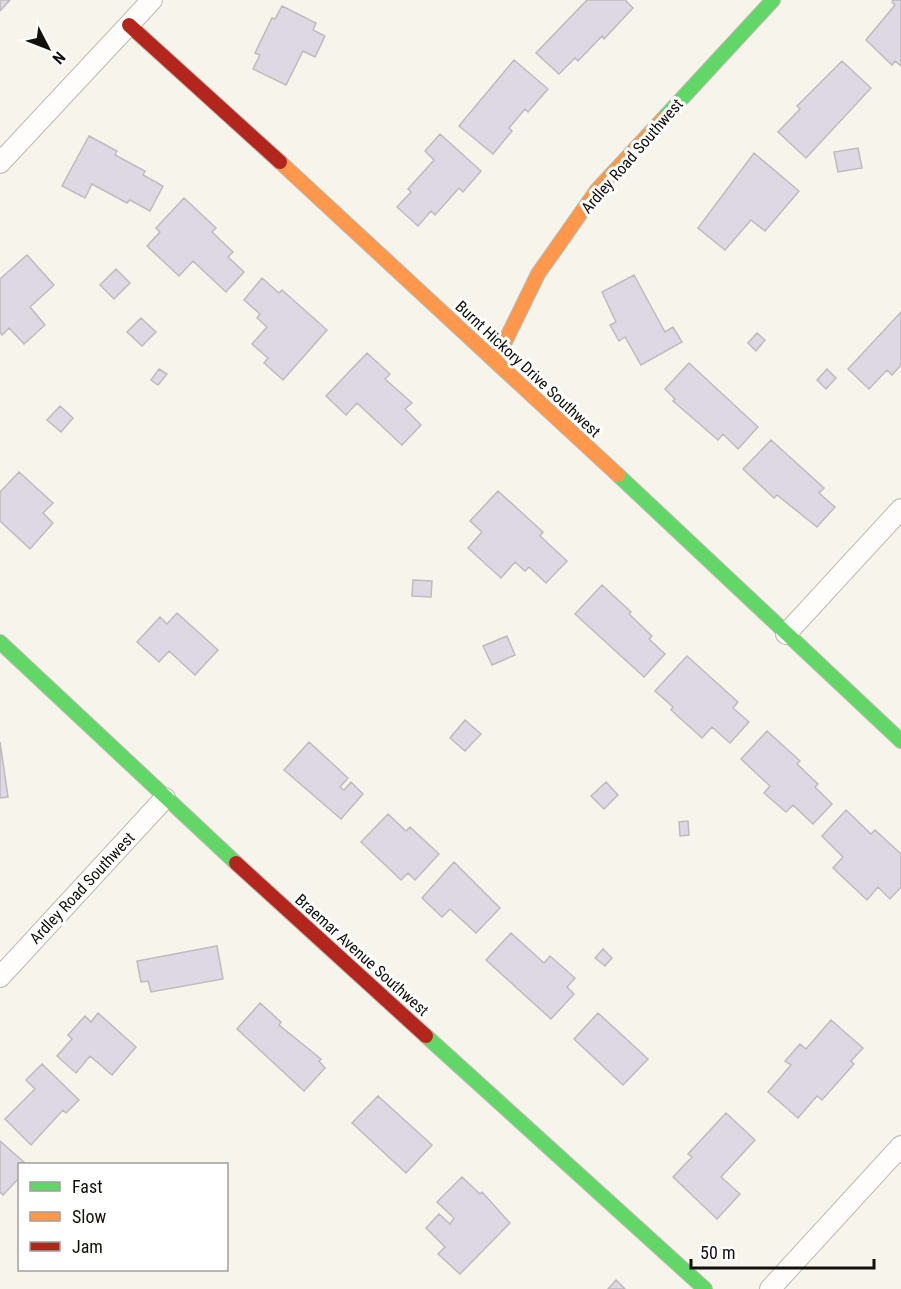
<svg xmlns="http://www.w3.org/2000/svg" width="901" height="1289" font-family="'Roboto Condensed',sans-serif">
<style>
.building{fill:#ded8e4;stroke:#bdbbbb;stroke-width:1.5}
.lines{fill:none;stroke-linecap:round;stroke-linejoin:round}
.street-casing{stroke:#bcbab2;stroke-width:22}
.fast-casing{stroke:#bcbab2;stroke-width:16}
.slow-casing{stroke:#bcbab2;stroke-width:16}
.jam-casing{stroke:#bcbab2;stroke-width:16}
.street{stroke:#fefdfc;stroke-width:20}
.fast{stroke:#63d668;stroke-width:14}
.slow{stroke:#ff974d;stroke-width:14}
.jam{stroke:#b3261e;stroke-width:14}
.labels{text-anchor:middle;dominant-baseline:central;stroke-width:6;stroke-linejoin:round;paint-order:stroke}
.street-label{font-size:16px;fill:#12100a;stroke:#fff}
</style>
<rect width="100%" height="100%" fill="#f7f4eb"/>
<path class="building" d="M0,0H10L0,11Z
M587,0H625L633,8L604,39L602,36L578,61L575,58L559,74L536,53Z
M893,0H901V66L895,61L892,65L866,40L895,5L892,2Z
M282,6L316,23L313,30L325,36L315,57L303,51L286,85L253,69L260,55L255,53L272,18L275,19Z
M514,60L548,89L528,112L525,109L509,128L512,131L493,154L459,126Z
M842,61L871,88L806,158L778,132L800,109L797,106Z
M440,134L481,171L463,192L459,188L435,215L431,211L418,226L397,207L411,192L408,189L434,160L425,151Z
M89,136L117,151L115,155L145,171L143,175L163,186L150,211L130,200L127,203L92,184L85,198L62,186Z
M858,148L862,168L838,172L834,152Z
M754,153L799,191L765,231L751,220L725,250L698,228Z
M184,198L216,228L212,232L233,252L228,257L244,272L226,292L193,261L179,276L147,246L160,232L156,228Z
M27,255L54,285L30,307L45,325L24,344L9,328L2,335L0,332V279Z
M116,269L130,283L114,299L100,285Z
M634,275L665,332L673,327L682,342L641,365L625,337L619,341L610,325L616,322L602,292Z
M262,278L279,293L282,290L327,330L283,380L264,363L268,358L252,344L267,327L257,318L260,314L244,300Z
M901,312V365L892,375L887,370L869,389L848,369Z
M141,318L156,332L142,346L127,332Z
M757,333L765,340L756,351L748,343Z
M367,353L390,374L385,379L412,403L405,409L421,425L402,445L357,403L346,415L326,396Z
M689,363L758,427L738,449L723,434L718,440L673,401L675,399L665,389Z
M159,369L167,374L158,385L151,380Z
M827,369L836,378L826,389L817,380Z
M60,406L73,418L61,432L47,420Z
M771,440L824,488L819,493L835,507L817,527L777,495L774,498L743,469Z
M19,472L53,503L43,513L53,523L30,549L0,521V492Z
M498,491L543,532L540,536L567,561L546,583L529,567L525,571L515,562L501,578L468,548L482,532L470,521Z
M413,580L432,581L431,597L412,596Z
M602,585L631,612L629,614L652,636L649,639L665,654L644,677L575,614Z
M177,613L218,650L195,675L169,651L159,662L137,642L160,617L167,624Z
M507,636L515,655L492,665L483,646Z
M687,656L738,702L733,708L749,722L730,743L712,727L702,738L671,710L673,707L655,691Z
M465,720L481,734L465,751L450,738Z
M767,731L800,761L797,764L818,784L815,787L832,804L813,824L793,805L786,812L764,793L770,786L741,759Z
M0,742L8,797L0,798Z
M309,742L348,778L340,787L344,790L351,782L363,794L341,819L284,770Z
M606,782L618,795L604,809L591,796Z
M846,810L871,834L875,830L901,854V887L890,899L878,887L867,900L833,868L843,857L822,836Z
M388,814L406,831L410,827L439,854L415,880L408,873L401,880L361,842Z
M688,821L689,835L680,836L679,822Z
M454,862L500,908L476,933L450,909L442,917L422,898Z
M511,933L544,963L550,956L575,978L567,987L574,994L551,1019L486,960Z
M217,946L223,979L151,992L148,981L141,982L137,961Z
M603,949L612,958L605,966L595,958Z
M260,1003L281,1022L279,1025L321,1059L319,1061L325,1068L304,1091L237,1029Z
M98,1013L136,1047L112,1075L90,1056L76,1073L57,1056L72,1039L68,1035L85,1016L91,1022Z
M598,1013L648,1059L623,1085L574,1039Z
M831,1020L863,1048L851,1061L854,1064L822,1100L817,1096L798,1118L768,1092L791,1065L785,1061L800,1044L806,1049Z
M42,1064L79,1100L66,1113L63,1110L31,1145L5,1119L35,1089L26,1080Z
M378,1096L432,1145L406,1173L352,1123Z
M726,1113L755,1140L721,1177L740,1194L717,1219L673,1177L692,1157L688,1154Z
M0,1141L26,1164H20V1177L3,1195L0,1192Z
M462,1177L480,1194L482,1192L510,1223L460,1274L438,1254L445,1247L426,1228L439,1214L450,1224L454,1218L437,1202Z
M616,1280L625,1289H608Z"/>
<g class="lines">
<g class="street-casing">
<path id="street" d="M0,163L152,0
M786,634L901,509
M0,977L165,798
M770,1289L901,1146"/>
</g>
<g class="fast-casing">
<path id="fast" d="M663,119L773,0
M618,475L901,741
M0,642L236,863
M426,1036L705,1289"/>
</g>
<g class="slow-casing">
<path id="slow" d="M280,162L618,475
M496,360L538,274L597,190L663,119"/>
</g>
<g class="jam-casing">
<path id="jam" d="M129,25L280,162
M236,863L426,1036"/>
</g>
<use href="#street" class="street"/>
<use href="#fast" class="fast"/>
<use href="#slow" class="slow"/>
<use href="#jam" class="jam"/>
</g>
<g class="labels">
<g class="street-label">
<text transform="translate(632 156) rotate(-49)">Ardley Road Southwest</text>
<text transform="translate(528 369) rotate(43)">Burnt Hickory Drive Southwest</text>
<text transform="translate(82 888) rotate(-47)">Ardley Road Southwest</text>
<text transform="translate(362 955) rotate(42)">Braemar Avenue Southwest</text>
</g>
</g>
<rect x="18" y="1163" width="210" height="108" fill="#ffffff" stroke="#a09f9d" stroke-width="1.5"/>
<rect x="30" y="1182" width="30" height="9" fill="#63d668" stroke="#a09f9d" stroke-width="1.5"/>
<text x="72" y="1193" font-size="18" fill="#12100a">Fast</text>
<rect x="30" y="1212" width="30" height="9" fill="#ff974d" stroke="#a09f9d" stroke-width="1.5"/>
<text x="72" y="1223" font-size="18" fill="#12100a">Slow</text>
<rect x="30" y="1242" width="30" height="9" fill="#b3261e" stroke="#a09f9d" stroke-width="1.5"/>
<text x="72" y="1253" font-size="18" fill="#12100a">Jam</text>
<g transform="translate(48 48) rotate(132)" stroke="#ffffff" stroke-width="4.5" paint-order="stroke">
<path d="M0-4.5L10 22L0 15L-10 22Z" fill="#12100a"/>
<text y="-9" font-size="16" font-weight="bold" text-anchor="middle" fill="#12100a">N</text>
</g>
<path d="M691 1259v9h183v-9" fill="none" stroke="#12100a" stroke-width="3"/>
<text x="700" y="1259" font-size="18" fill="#12100a" stroke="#ffffff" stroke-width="4.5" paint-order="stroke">50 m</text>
</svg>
